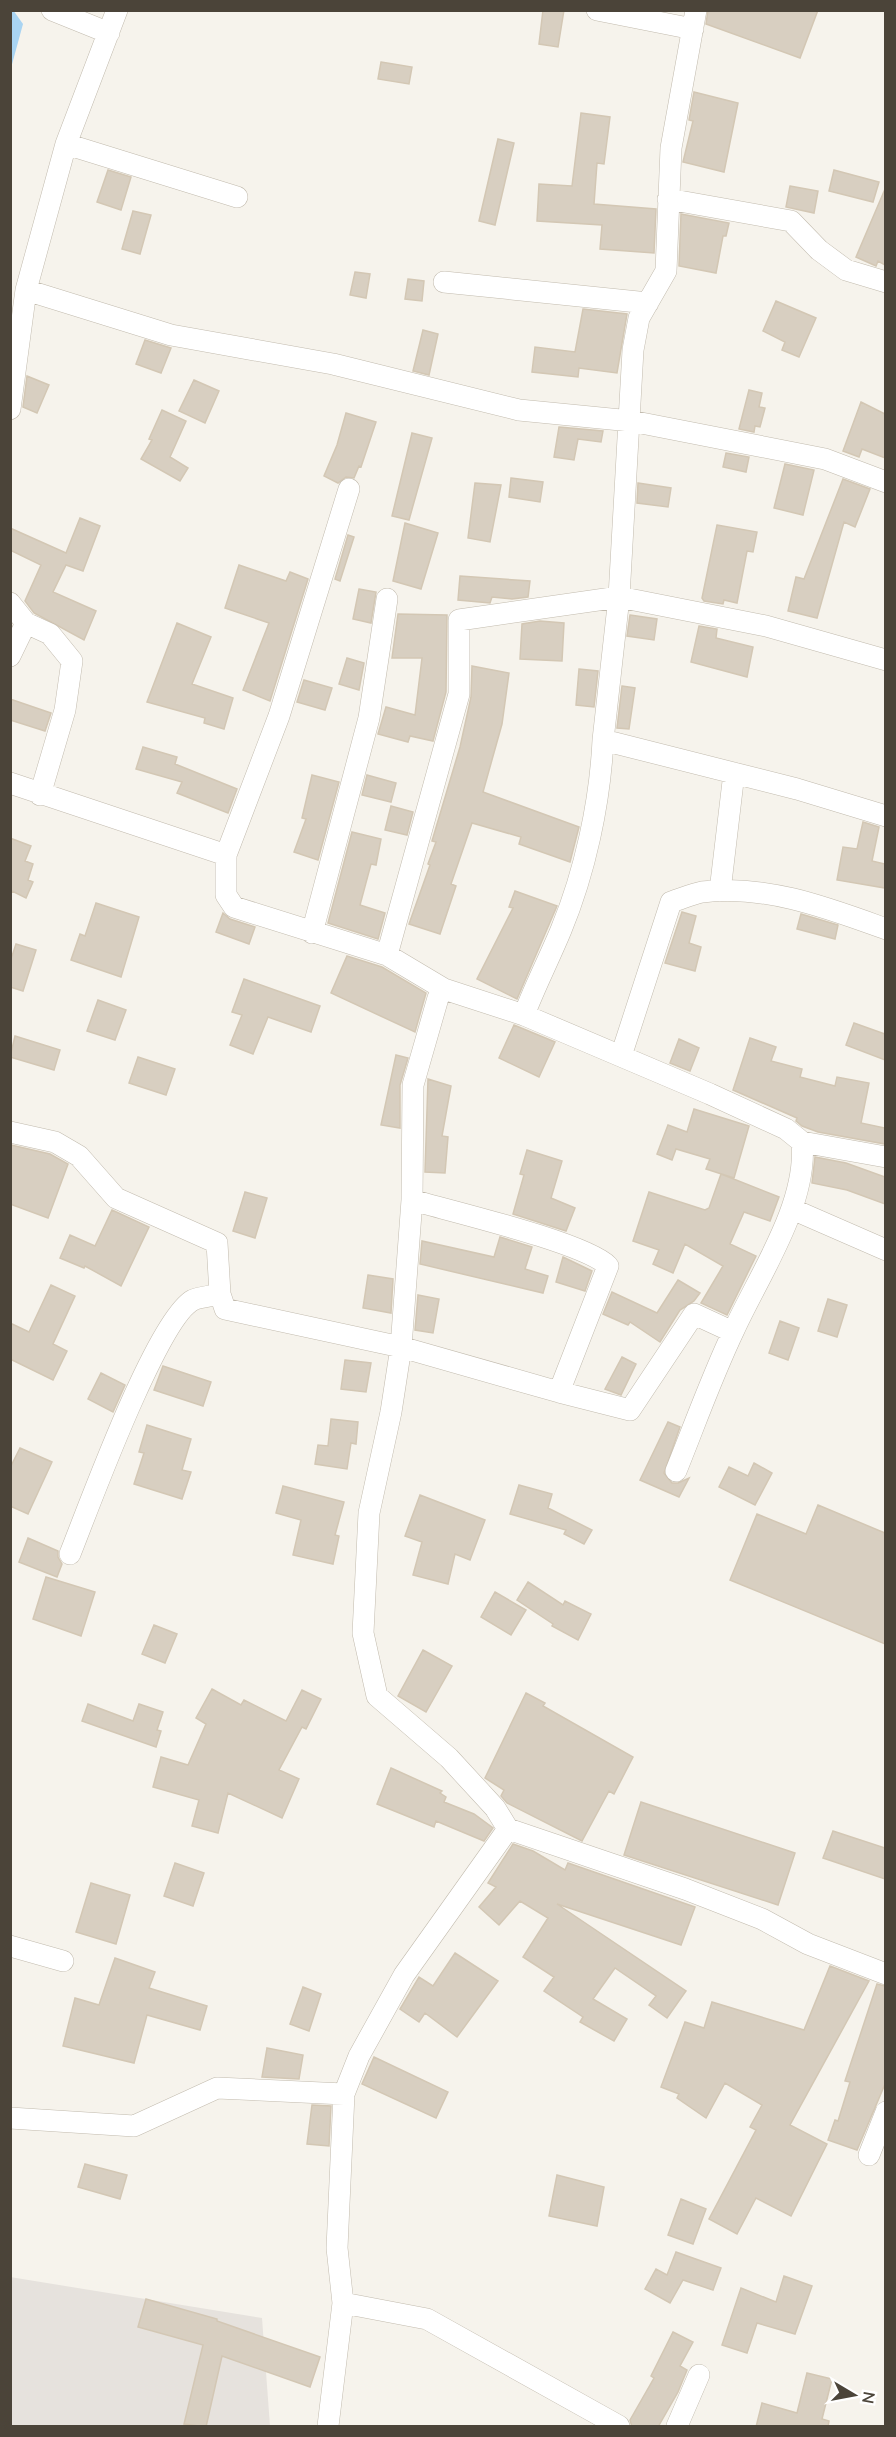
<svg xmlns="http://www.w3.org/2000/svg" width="896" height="2437" font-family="'Nunito Sans',sans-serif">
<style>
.industrial{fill:#e6e2dd}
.water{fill:#a9d4f2}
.building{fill:#d8cfc1;stroke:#d3c7b4;stroke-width:1.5}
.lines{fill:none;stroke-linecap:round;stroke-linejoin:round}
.minor-casing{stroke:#c2bbae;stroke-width:22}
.minor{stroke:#fff;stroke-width:21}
</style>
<rect width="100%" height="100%" fill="#f6f3ec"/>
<path class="industrial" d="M10,2277L262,2318L270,2426H11Z"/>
<path class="water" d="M13,10L23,24L11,68L10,11Z"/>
<path class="building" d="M543,10H564L558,47L539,44Z
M708,10H818L800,58L706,24Z
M381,62L412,67L409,84L378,79Z
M694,92L738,103L724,172L683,162L693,121L689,120Z
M581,113L610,117L604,164L597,163L594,204L656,209L654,253L600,249L602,225L537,221L539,184L572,186Z
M498,139L514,143L495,225L479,221Z
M108,170L131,177L121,210L97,202Z
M834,170L879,182L873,202L829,191Z
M790,186L818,191L814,213L786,207Z
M885,189V265L878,261L876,266L856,257Z
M133,211L151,215L140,254L122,249Z
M681,214L729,223L726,236H723L716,273L679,266Z
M355,272L370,274L366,298L350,295Z
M408,279L424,281L422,301L405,299Z
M776,301L816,318L799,357L782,350L785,342L763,331Z
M583,309L627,314L617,373L579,368L578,377L532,372L535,347L575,352Z
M423,330L438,334L429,375L413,371Z
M145,340L171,348L161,373L136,364Z
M27,376L49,385L37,413L23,407Z
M194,380L219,391L205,423L179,411Z
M749,390L762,393L759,407L765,408L760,427L755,426L754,432L739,429Z
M861,402L885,414V458L862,449L859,457L843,451Z
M162,410L186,421L170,457L188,468L180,481L141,459L152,440L149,439Z
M346,413L376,422L361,467L359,466L354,478L346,477L338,483L324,476L337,445Z
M559,427L603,431L601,442L578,439L574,460L554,457Z
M412,433L432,438L409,520L392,516Z
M726,453L749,457L746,472L723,467Z
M785,464L814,470L803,515L774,508Z
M511,478L543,482L540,502L509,497Z
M843,479L870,489L855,527L844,522L817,618L788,611L796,577L804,579Z
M475,483L501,485L490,542L468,538Z
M638,483L671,488L668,507L637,503Z
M80,518L100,526L83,571L66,565L53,592L96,611L84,640L34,613L25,601L41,565L10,550V528L66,553Z
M405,523L438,533L421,589L393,581Z
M717,525L757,532L753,552L747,551L737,603L724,600L723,604L704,601L702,598Z
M348,535L354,537L340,581L335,579Z
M239,565L286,581L290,572L308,579L270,701L243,690L269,623L225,608Z
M460,576L530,581L528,597L512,599L492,597L490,603L458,600Z
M359,589L376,592L371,623L353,619Z
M398,614L447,615L446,692L433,741L410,736L408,742L378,734L386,707L415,715L422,658H392Z
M630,615L657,619L654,640L627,636Z
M540,621L564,623L562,661L520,659L522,624Z
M177,623L211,637L192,684L233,698L224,729L204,723L205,718L147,702Z
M699,626L717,629L716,638L753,647L747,677L691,662Z
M347,658L364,663L359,690L339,684Z
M472,666L509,673L502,724L483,792L579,827L570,862L519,844L521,837L472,823L451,884L456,886L440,934L409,924L430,865L428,864L436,842L432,841L460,747L471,697Z
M579,669L598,671L594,707L576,705Z
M304,680L332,688L325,710L297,702Z
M622,686L635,688L629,729L617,728Z
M10,699L51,713L45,731L10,720Z
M143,747L177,757L175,764L237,789L228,813L177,793L182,782L136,769Z
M312,775L339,782L318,860L294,852L306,819L302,818Z
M367,775L396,783L391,802L362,795Z
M391,806L413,812L407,835L385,830Z
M863,822L879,827L872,861L885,864V888L837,880L843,847L857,849Z
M352,832L381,839L376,865L371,864L360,905L385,913L378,939L328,923Z
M10,838L31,846L25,861L33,864L28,880L33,882L26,898L12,891L10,894Z
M515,891L557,906L517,999L477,979L513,908L509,907Z
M96,903L139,917L121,977L71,960L80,934L85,936Z
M682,912L696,916L689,943L701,947L695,971L665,963Z
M223,913L230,919L255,927L249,944L216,932Z
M801,914L838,925L835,939L797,929Z
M16,944L36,950L23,991L10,987V962Z
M347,956L382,967L426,993L415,1032L331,993Z
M244,979L320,1006L311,1032L268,1017L253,1054L230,1045L242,1015L232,1012Z
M98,1000L126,1010L115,1040L87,1031Z
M854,1023L885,1034V1060L846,1045Z
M514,1025L555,1042L539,1077L499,1058Z
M15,1036L60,1050L54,1070L10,1057Z
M750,1038L776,1047L771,1061L802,1069L800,1077L835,1086L837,1077L869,1083L861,1123L885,1128V1144L818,1132L802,1126L796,1121L797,1118L733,1090Z
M679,1039L699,1048L690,1071L670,1063Z
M396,1055L408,1058L400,1085V1128L381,1125Z
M138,1057L175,1069L166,1095L129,1083Z
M428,1079L451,1086L442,1136L448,1137L445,1173L425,1172Z
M694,1109L749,1126L734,1178L706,1169L710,1159L676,1149L672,1160L657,1154L668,1125L687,1132Z
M11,1145L50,1154L68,1164L48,1218L10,1204Z
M527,1150L562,1161L551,1198L575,1208L566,1231L513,1214L524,1175L520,1174Z
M815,1157L846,1163L885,1177V1204L847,1190L812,1183Z
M721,1174L779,1197L770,1221L744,1212L730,1244L756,1256L727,1315L701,1303L723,1266L685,1244L673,1273L653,1264L659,1250L633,1241L649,1192L705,1210L709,1208Z
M245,1192L267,1198L255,1238L233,1231Z
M112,1210L149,1227L121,1286L85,1266L84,1268L60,1258L70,1235L95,1246Z
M500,1237L532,1247L525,1269L548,1276L543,1293L420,1264L422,1241L494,1257Z
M563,1257L592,1271L585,1291L556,1282Z
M368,1275L393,1279L391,1313L363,1308Z
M678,1280L700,1293L694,1301L680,1310L660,1342L630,1322L628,1325L603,1314L612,1292L657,1313Z
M51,1285L75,1296L53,1344L67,1351L53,1380L10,1359V1323L29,1332Z
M418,1295L439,1299L433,1333L415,1330Z
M828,1299L847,1305L837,1337L818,1331Z
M780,1321L799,1328L788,1360L769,1353Z
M622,1357L636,1364L621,1395L605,1389Z
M345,1360L371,1363L366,1392L341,1389Z
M163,1366L211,1382L203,1406L154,1390Z
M101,1373L125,1385L113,1412L88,1399Z
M331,1419L358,1422L356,1444L351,1443L347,1469L315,1464L318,1445L328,1446Z
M668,1422L680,1427L664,1473L672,1483H678L689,1478L679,1497L640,1480Z
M147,1425L191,1439L182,1470L191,1472L182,1499L134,1484L144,1453L139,1452Z
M20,1448L52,1462L28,1514L10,1506V1468Z
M754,1463L772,1473L755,1505L719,1487L729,1467L748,1476Z
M519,1485L552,1494L548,1508L592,1530L584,1544L564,1534L566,1530L510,1514Z
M283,1486L344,1502L335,1535L339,1536L333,1564L293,1555L301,1520L276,1513Z
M420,1495L485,1520L470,1560L455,1554L448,1584L413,1575L422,1542L405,1536Z
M818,1505L885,1533V1644L730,1580L757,1514L806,1534Z
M28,1538L58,1551V1557L62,1564L57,1577L19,1562Z
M46,1577L95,1592L81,1636L33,1619Z
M528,1582L563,1605L565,1601L591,1614L578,1640L552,1626L553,1624L517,1600Z
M495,1592L526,1610L511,1635L481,1617Z
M154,1625L177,1634L165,1663L142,1654Z
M423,1650L452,1666L426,1712L398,1696Z
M212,1689L241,1705L244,1700L286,1721L302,1690L321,1699L306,1729L302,1727L279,1770L299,1779L282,1818L228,1793L218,1833L192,1826L199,1800L153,1787L161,1757L188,1765L206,1724L196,1718Z
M526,1693L545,1703L543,1706L633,1757L614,1794L609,1791L582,1841L507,1803L501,1796L504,1790L485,1778Z
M88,1704L133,1721L139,1704L163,1712L157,1730L161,1731L156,1747L82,1721Z
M391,1768L442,1791L440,1793L446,1797L444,1802L474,1814L493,1828L484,1841L436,1821L434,1827L377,1804Z
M641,1802L795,1853L778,1905L624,1855Z
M833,1831L885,1848V1879L823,1858Z
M513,1844L533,1851L565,1870L568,1863L695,1907L681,1945L557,1904L686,1991L667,2018L649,2005L656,1996L615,1968L593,1999L627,2019L614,2041L580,2022L583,2017L544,1991L554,1977L523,1957L548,1918L520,1901L499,1925L479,1907L496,1887L488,1883Z
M175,1863L204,1873L193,1906L164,1896Z
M91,1883L130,1895L116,1944L76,1932Z
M455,1953L498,1981L457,2037L425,2013L419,2022L400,2009L419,1977L433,1986Z
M115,1958L155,1972L149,1988L207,2006L200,2030L147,2015L134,2063L63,2046L75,1998L99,2005Z
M830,1966L869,1981L790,2125L827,2144L791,2216L756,2198L737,2234L709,2219L756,2130L750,2127L762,2105L725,2083L706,2118L677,2098L679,2094L661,2087L685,2022L704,2028L712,2002L804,2030Z
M877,1984L885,1986V2084L857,2150L828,2140L835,2120L838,2121L850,2082L845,2081Z
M303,1987L321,1994L309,2031L290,2024Z
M267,2048L303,2055L299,2079L262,2077Z
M374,2057L448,2092L436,2118L362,2084Z
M312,2105L331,2106L329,2146L307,2144Z
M85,2164L127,2175L120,2199L78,2187Z
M557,2175L604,2187L597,2226L549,2216Z
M681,2199L706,2209L693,2244L668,2235Z
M676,2252L721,2268L713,2290L683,2280L670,2303L645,2289L656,2269L667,2275Z
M784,2276L812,2286L795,2334L757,2323L747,2353L722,2345L741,2288L776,2302Z
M146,2299L217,2319V2321L320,2357L310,2387L222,2356L206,2427L184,2424L203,2345L138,2327Z
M673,2332L693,2342L680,2366L687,2370L678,2392L658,2427H632L630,2420L654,2378L651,2376Z
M807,2373L832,2379L822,2419L829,2421L828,2427H756L762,2403L797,2413Z"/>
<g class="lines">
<g class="minor-casing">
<path id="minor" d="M52,10L109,33
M597,10L693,29
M66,144L237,197
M668,199L791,221L819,250L846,270L886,282
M444,282L648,303
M26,290L171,335L333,364L519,410L631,421L825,459L886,482
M10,409L26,290L66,144L117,10
M349,489L279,716L226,855V895L234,907L387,955L444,989
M10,603L26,623L10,656
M26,623L50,634L72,661L65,710L40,795
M603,740L619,597L633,350L639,318L666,271L671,148L696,10
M10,783L226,855
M720,891L734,773
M312,933L369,718L387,599
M387,955L459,694V620L619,597L766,626L886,660
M524,1015L710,1094L786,1129L802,1142C808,1204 759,1275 734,1330C712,1376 695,1424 676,1471
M621,1056L671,902C681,899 692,894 702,892C765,884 828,908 886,929
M10,1132L55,1142L79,1156L116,1198L217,1243L220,1294L225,1309L401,1347L391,1412L369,1513L363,1633L377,1696L449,1758L495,1808L508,1829L404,1975L359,2056L344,2094L337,2248L343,2303L328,2426
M802,1142L886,1157
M412,1200C450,1211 586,1243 608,1266L559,1392L401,1347L412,1200L413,1085L438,998L444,989L524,1015C535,986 549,959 561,930C585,872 600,803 603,740L797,789L886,816
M792,1209L886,1250
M559,1392L630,1410L694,1314L733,1332
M70,1554C88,1509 157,1319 193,1300C200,1297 212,1296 220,1294
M508,1829L685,1889L762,1919L808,1944L886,1974
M10,1946L63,1961
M10,2118L134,2126L217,2088L344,2094
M869,2155L886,2112
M343,2303L427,2319L619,2426
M677,2426L699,2375"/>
</g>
<use href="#minor" class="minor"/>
</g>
<rect width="896" height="2437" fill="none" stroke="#4b4439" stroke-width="24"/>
<g transform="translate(854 2395) rotate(100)" stroke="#ffffff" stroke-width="4.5" paint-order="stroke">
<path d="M0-4.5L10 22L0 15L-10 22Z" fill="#4b4439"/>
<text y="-9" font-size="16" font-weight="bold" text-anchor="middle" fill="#4b4439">N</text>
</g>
</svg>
